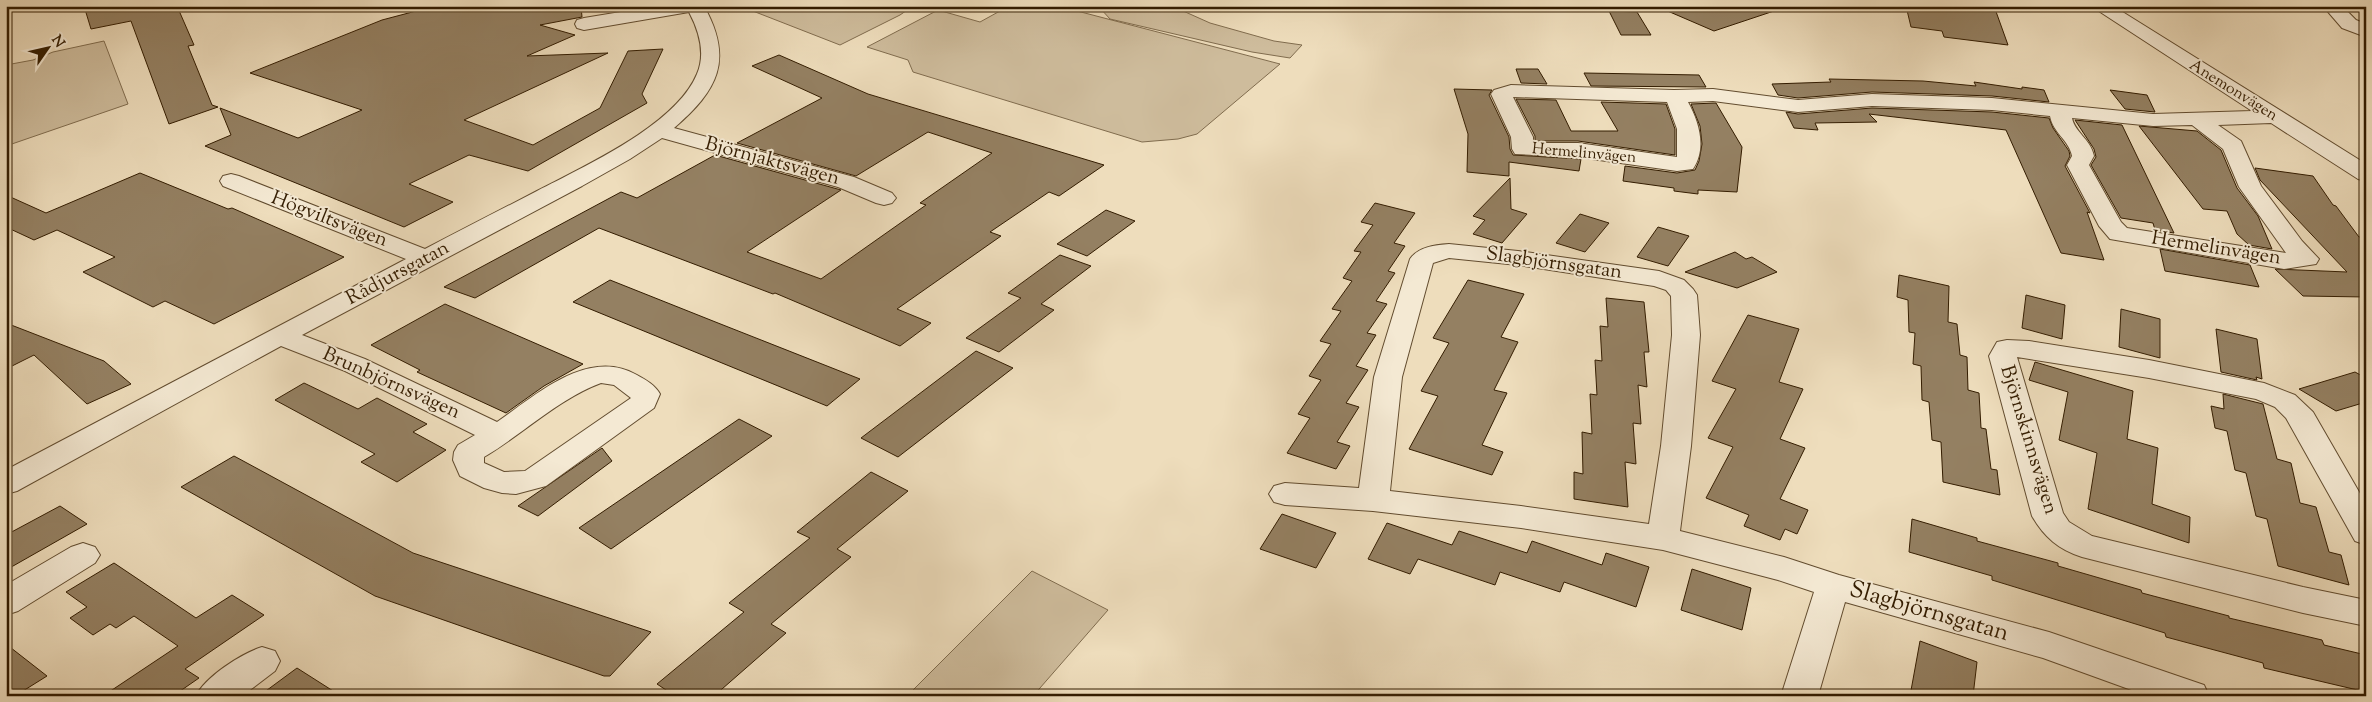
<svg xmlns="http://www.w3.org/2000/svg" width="2372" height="702" font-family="'Sorts Mill Goudy',serif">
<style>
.green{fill:#cebc9c;stroke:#806c4e}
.building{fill:#948062;stroke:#331c00}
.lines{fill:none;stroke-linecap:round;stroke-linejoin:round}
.minor-casing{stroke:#624c2f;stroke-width:2}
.minor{fill:#f4e9d3;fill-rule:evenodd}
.labels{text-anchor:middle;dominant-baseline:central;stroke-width:4;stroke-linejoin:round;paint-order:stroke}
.far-street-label{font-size:16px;fill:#331c00;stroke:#f4e9d3}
.street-label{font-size:20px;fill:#331c00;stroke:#f4e9d3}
.near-street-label{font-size:24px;fill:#331c00;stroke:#f4e9d3}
</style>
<rect width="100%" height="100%" fill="#eeddbc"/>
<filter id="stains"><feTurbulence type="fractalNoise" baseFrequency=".004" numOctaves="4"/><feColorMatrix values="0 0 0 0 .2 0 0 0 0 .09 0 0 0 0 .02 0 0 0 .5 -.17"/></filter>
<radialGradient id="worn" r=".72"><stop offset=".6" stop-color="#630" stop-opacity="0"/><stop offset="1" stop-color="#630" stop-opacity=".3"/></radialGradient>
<path class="green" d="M740,6H913L900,15L840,45Z
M1009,6H1058L1280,64L1197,134L1178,139L1142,142L913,72L908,60L867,47L938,10L980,22Z
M1104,6H1172L1210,23L1274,41L1302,45L1290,58L1252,52L1110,19L1100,8Z
M104,41L128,104L6,146V65L33,60L53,52Z
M1032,571L1108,610L1033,696H907Z"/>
<path class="building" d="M84,6H154V10L177,6L194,45L188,46L212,105L218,107L169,124L131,21L91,29Z
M435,6H581L582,17L540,25L575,35L527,56L608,53L464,120L533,145L600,108L628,51L663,49L642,94L647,103L528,171L469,155L409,184L453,202L404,227L205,146L231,135L220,108L298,138L362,110L250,73L382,20Z
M1656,6H1777V10L1714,31Z
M1906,6H1994L2008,45L1944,37L1942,31L1911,27Z
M1609,11L1637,12L1651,35H1621Z
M779,55L868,94L1104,165L1059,196L1049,192L990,232L1001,236L897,309L931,323L900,346L775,293L773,294L599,228L475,298L444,287L621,192L637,198L715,155L841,190L747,252L821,279L926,205L920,203L992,153L928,132L856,176L737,143L822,98L752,66Z
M1516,69H1538L1547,84L1521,83Z
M1584,73L1699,75L1706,87L1591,86Z
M1829,79L1923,81L1976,86L1974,82L2022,89V87L2044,90L2049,102L1992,96L1872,92L1798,98L1778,95L1772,84L1831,82Z
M1454,89L1492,90L1489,95L1509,137L1510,149L1513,155L1581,159L1579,171L1509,162V176L1467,172L1468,134Z
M2110,90L2147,95L2155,112L2125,109Z
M1516,99L1556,100L1571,131H1618L1601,102L1666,104L1675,129V155L1578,141H1535V136Z
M1716,103L1742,147L1737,192L1698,190V194L1674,191V188L1623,181L1625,166L1677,173L1695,170L1699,161L1702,144L1700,126L1691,104Z
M1872,108L1992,112L2049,118L2053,128L2069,151L2070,156L2065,166L2090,213L2087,212L2104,260L2061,253L2006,130L1869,114L1877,122L1815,123L1818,130L1794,128L1786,112L1798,114Z
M2075,120L2122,125L2174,233L2155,230L2153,223L2121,218L2091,165L2096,157L2094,149Z
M2139,126L2197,131L2221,150L2237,188L2258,216L2272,249L2249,245L2237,234L2227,211L2203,209Z
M2255,168L2313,176L2333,205L2336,206L2359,237H2366V297L2303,296L2275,269L2347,272L2260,180Z
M140,173L228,209L232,208L344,257L214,324L165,301L153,307L83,272L115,257L57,230L34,240L6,227V195L46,213Z
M1510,178L1511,209L1527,214L1502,243L1473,234L1485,220L1473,216Z
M1375,203L1415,213L1394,243L1405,246L1388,271L1395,273L1376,301L1387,304L1367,333L1376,335L1356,366L1368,370L1346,403L1359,407L1337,442L1350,446L1336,469L1287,453L1310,418L1298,414L1321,380L1309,376L1331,344L1320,341L1341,311L1332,309L1352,281L1343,278L1361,252L1354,251L1373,225L1361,222Z
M1106,210L1135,221L1087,256L1057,244Z
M1580,214L1609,223L1585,252L1556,243Z
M1658,227L1689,236L1668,266L1637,257Z
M2160,249L2250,265L2259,287L2165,271Z
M1735,252L1746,259L1752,257L1777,272L1737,288L1685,272Z
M1060,255L1091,266L1041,304L1054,310L999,352L966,338L1021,298L1008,293Z
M1899,275L1949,286L1948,322L1957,324L1960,355L1967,357L1968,390L1979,393L1981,428L1986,429L1991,469L1997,470L2000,495L1943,482L1941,442L1932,440L1929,402L1922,400L1921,366L1913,364L1915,333L1909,332L1908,300L1897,297Z
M610,280L718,323L860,379L827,406L573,302Z
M1468,280L1524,294L1501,337L1518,342L1494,390L1507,393L1482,445L1503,452L1492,475L1409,449L1438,396L1421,391L1449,343L1433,338Z
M2026,295L2065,305L2062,339L2022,328Z
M1606,298L1644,302L1649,352H1644L1647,387L1638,385L1641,424L1633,423L1636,464L1625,462L1628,507L1574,499V472L1583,474L1582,432L1592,434L1590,394L1597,395L1595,360L1602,361L1600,326L1608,327Z
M445,304L583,364L544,386L506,413L417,372L420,370L371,345Z
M2121,309L2160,319V358L2119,347Z
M1748,315L1799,329L1779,382L1803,389L1780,439L1805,448L1780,499L1808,510L1797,534L1785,529L1780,540L1744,526L1749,515L1706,498L1733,447L1708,438L1736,389L1712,381Z
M6,323L104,361L131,384L87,404L34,355L6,369Z
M2216,329L2257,339L2262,379L2256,377L2257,380L2221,372Z
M976,351L1013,368L898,457L861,438Z
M2035,362L2133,391L2127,439L2158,448L2152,504L2190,517L2189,543L2088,509L2097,453L2059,440L2068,392L2029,380Z
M2355,372L2366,378V402L2336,411L2299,389Z
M304,383L358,409L377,398L427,424L413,432L446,450L397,482L361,462L375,454L275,400Z
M2223,394L2263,404L2277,459L2291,463L2300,503L2316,507L2329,552L2341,555L2349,585L2278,566L2267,519L2256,516L2246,473L2235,470L2227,431L2215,428L2211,406L2224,409Z
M739,419L772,436L611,549L579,528Z
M602,448L612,461L538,516L518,506Z
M234,456L413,553L651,632L610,676H604L375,596L181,487Z
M871,472L908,491L837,549L851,557L771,624L786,633L714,696H675L657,684L744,612L729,603L810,538L797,532Z
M60,506L87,524L6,570V535Z
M1282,514L1336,533L1316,568L1260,549Z
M1912,519L1977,538V541L2058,563V566L2141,590L2142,593L2229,616V618L2322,640L2324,645L2366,655V692L2264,668L2263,663L2166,637L2165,633L1992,580V576L1909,552Z
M1387,523L1452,545L1459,531L1527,553L1532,541L1602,565L1606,553L1649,567L1636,607L1564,582L1560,592L1500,572L1495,585L1418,559L1410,574L1368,559Z
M114,563L196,618L232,595L264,615L185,669L199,678L173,696H103L178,646L134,616L116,628L110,624L93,635L70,618L87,607L66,592Z
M1692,569L1751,588L1742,630L1681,610Z
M1920,641L1977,662L1973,696H1910Z
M6,644L47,676L15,696H6Z
M297,668L341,696H259Z"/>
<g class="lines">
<g class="minor-casing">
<path id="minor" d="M657,6H704C734,60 718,90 674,128L854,177L892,193L896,198L892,203L884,205L876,203L838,187L662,138L630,159L582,186L302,335L365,359L497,422C536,395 588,347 637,375C646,380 655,385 660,394L654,408L546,486L516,494L502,493L484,488L460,476L453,460L454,452L458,445L475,435L345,371L281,346L17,491L6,494V470L406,259L223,186L220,181L223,176L231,174L239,176L425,249C463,229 500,210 537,191C585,166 676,125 697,74C706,53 699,31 689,12L584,30L577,28L575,24L577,20L584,18ZM601,383L614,385L631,398L525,471L504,472L484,463V457C523,434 558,399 601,383Z
M2091,6H2113L2366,164V181L2358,179L2271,123L2218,125L2241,141L2261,186L2302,241L2319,259L2316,264L2284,269L2110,239L2099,226L2067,165L2072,156C2069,140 2053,133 2050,116L1992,110L1872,106L1798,112L1713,101L1688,102C1699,122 1707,148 1693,169L1677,171L1578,157L1515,154L1512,149L1511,137L1491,94L1494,90L1511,85L1674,90L1713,89L1798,100L1872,94L1992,98L2153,114L2252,111ZM1513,97L1667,102L1677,129V157L1578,143H1533V137ZM2072,118L2153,126L2192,125L2223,149L2239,187L2286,253L2127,228L2121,222L2089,165L2094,156C2090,138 2075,133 2072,118Z
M2323,6H2342L2356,20L2366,24V37L2342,28Z
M1449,244L1518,251L1659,271L1684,280L1693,289L1697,295L1700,335L1691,446L1680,531L1784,557L1839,575L2049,632L2204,685L2209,696H2148L2043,658L1845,602L1818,696H1781L1814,592L1778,580L1663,550L1521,528L1373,511L1285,505L1274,502L1269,494L1274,486L1285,483L1359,488L1374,377L1410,259C1418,247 1435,245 1449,244ZM1449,258L1518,265L1654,286L1666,290L1671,296L1672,335L1661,446L1649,524L1521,506L1390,491L1402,377L1433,263Z
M2007,340L2029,341L2149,360L2264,383L2295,395L2313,412L2366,504V545L2355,541L2286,418L2275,407L2256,399L2149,378L2017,357L2063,513L2069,522L2092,536L2303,587L2366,600V626L2303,613L2082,557C2059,550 2044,537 2032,516L1989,356L1997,342Z
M83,543L95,547L100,555L95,563L18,611L6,615V585L71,547Z
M262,647L275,651L280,661L275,671L242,696H196C205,677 242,653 262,647Z"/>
</g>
<use href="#minor" class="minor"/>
</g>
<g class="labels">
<g class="far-street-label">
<text transform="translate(2233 91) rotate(32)">Anemonvägen</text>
<text transform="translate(1584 154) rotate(5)">Hermelinvägen</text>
</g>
<g class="street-label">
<text transform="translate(772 162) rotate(15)">Björnjaktsvägen</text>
<text transform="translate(329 220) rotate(21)">Högviltsvägen</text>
<text transform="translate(2216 249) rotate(9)">Hermelinvägen</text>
<text transform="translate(1554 264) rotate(8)">Slagbjörnsgatan</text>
<text transform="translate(398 274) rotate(-28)">Rådjursgatan</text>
<text transform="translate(391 384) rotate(24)">Brunbjörnsvägen</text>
<text transform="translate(2028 440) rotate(73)">Björnskinnsvägen</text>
</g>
<g class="near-street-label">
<text transform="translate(1929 612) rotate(16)">Slagbjörnsgatan</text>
</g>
</g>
<rect width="2372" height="702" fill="none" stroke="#eeddbc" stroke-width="25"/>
<rect x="8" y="8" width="2357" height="687" fill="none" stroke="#331c00" stroke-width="2.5"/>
<rect x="12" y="12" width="2347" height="677" fill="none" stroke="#331c00"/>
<g transform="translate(48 48) rotate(56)" stroke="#f4e9d3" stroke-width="4" paint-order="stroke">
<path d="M0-4L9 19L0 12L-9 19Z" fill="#331c00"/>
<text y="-8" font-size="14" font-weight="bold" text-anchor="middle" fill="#331c00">N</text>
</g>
<rect width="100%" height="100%" filter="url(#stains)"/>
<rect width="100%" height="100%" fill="url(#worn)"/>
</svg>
